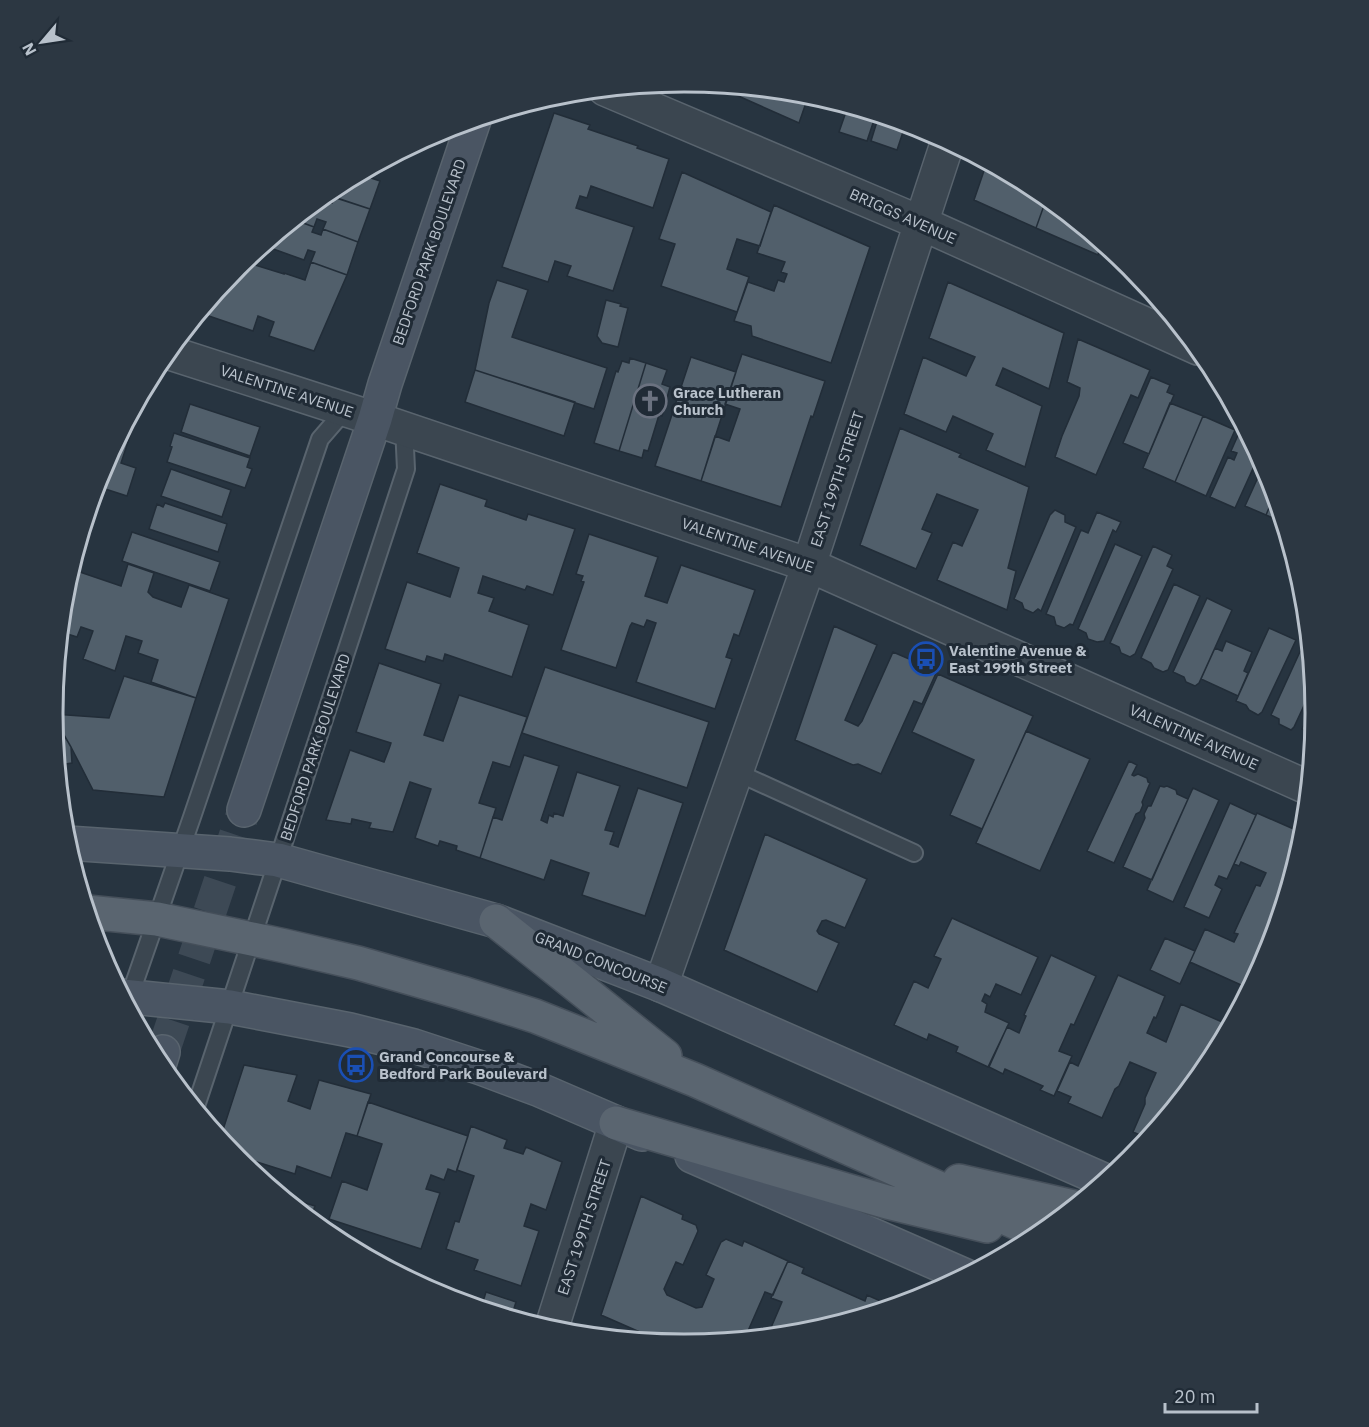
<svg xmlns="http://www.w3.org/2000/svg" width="1369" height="1427" font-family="'IBM Plex Sans',sans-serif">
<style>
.building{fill:#515f6b;stroke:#222d38;stroke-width:1.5}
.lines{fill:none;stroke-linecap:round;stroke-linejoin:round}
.secondary-tunnel{stroke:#3d4955;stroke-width:33;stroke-dasharray:33 16;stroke-linecap:butt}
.lane-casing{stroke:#59646e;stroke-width:20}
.street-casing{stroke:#59646e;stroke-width:36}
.secondary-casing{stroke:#59646e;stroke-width:36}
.primary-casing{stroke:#454f5a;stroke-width:36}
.lane{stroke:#3b4650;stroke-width:16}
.street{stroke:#3b4650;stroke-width:33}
.secondary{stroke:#4a5563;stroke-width:33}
.primary{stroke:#5a6570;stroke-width:33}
.labels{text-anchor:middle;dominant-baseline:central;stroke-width:6;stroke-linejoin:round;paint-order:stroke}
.street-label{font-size:15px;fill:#b8c1cb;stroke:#202b36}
.poi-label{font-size:15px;font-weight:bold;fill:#b8c1cb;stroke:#202b36;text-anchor:start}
.rim{fill:none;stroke:#b8c1cb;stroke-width:3}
</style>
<rect width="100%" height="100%" fill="#273440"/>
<path class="building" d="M739,87L808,94H809L799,123L736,95Z
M848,106L876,114L867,141L839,132Z
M554,113L590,125L588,129L638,146L637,148L669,159L653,208L591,186L587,198L580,196L576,208L634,227L613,291L567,276L571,266L555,261L548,282L502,267Z
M879,115L906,123L897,150L871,141Z
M389,159L385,169L375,166Z
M987,162L1036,188L1047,197L1036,228L974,200Z
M682,172L771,212L760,246L737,239L727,269L749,277L737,312L661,286L675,244L659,239Z
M359,174L380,181L370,209L336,198L339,190L333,189Z
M325,195L323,200L332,203L334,197L370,209L358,242L323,229L326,222L317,219L314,227L295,220Z
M1047,197L1101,242L1098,255L1036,228Z
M774,205L870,247L831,363L752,336L751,326L734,321L748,282L774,291L778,280L784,282L787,274L781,272L785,262L757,253Z
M295,220L314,227L312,232L321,235L323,229L358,242L347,275L311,262L315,252L308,250L304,260L265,246L266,243Z
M261,247L255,265L284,274V273L305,280L311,262L347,275L314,351L269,336L274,322L258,316L253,331L203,314L206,305L238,266Z
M497,280L528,290L512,337L607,368L594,409L475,370L489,303Z
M948,282L1064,333L1049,389L1003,368L996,385L1042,406L1025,467L986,450L993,434L953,416L946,432L904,414L923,357L966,376L975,357L929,338Z
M606,300L621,304L620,306L628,308L618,347L602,343L597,336Z
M1078,339L1150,370L1138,398L1131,395L1096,475L1055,457L1062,436L1079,396L1080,388L1067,382Z
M742,354L825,381L813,417L811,416L781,507L701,481L715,436L729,441L740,409L725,404Z
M691,357L736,372L701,481L655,466Z
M630,358L646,363L619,451L594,443L616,371L618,372L622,361L629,363Z
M646,363L667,370L662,384L670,387L662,416L659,415L648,451L644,450L642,458L619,451Z
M475,370L575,402L564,436L465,402Z
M1151,377L1170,385L1167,392L1174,395L1149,454L1123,443Z
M1170,403L1203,416L1175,482L1143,468Z
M190,404L260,427L250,456L181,432Z
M1203,416L1235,430L1206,496L1175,482Z
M128,420V422L134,424L121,463L136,468L127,496L96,486L101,471Z
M1243,424L1263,461L1262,464L1256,462L1235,508L1210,497L1228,457L1234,460L1237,453L1231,451Z
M900,428L961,454L959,457L1029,487L1008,568L1016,571L1007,610L937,580L953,542L962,546L978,510L937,494L922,529L932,533L916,569L860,545Z
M174,433L250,458L247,467L252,469L245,488L167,462L172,447L170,446Z
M1264,464L1269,472L1275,494L1266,515L1245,506Z
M171,469L231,490L222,517L161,496Z
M440,484L487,500L485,506L526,520L528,514L575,529L553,595L527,586L525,590L483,576L478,593L494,598L489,611L529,625L512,677L445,654L443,661L427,656L425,662L385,649L407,582L450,597L459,568L417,553Z
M1275,494L1284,523L1266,515Z
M165,503L227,524L218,552L149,529L157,504L163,507Z
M1055,510L1065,515V522L1076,527L1041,611L1038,609L1033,613L1024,609L1022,603L1014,599L1050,515Z
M1097,512L1121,522L1116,532L1113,530L1073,625L1070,624L1064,628L1056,625L1054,617L1046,614L1081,530L1088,533Z
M132,532L220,562L210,591L122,561Z
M589,534L658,557L645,596L667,603L681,565L755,590L739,636L734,634L726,657L732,659L715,709L636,682L656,623L647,620L644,627L632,623L630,626L616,668L561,650L584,582L581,581L583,576L576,574Z
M1115,544L1142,556L1104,641L1097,642L1088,639L1086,633L1078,629Z
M1153,546L1172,555L1167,566L1173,569L1135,654L1130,657L1121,653L1119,647L1110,643Z
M128,564L154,573L148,592L153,597L178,606L181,607L189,585L229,599L196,698L151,682L158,660L138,653L142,641L126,636L115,671L83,659L93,631L81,627L77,637L61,632L65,590L71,569L121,586Z
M1174,584L1200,596L1168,670L1163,672L1154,668L1151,663L1141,658Z
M1207,598L1232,610L1199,683L1195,686L1186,682L1184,677L1173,672Z
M834,626L877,645L845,720L858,726L862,721L893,652L937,671L922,704L914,701L881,774L858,764L853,765L795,740Z
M1269,628L1296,640L1262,712L1258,715L1249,710L1246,705L1236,701Z
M1226,641L1252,652L1244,671L1248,673L1238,696L1201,679L1215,648L1222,651Z
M1304,643L1310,646L1314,684L1294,727L1291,730L1279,724V719L1271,715Z
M379,663L441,684L424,735L443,741L459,695L527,717L510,767L493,762L479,803L496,808L480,858L456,850L457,846L440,841L438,846L415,838L431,789L410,782L393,832L369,828L371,823L352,819L351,824L326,820L350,750L384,762L389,749L391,743L356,732Z
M545,667L709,722L687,788L522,733Z
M938,674L1033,716L982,829L950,815L974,760L912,732Z
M124,676L196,698L164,797L93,790L71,747L53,716V714L109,718Z
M1315,701L1316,714L1314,740L1311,733L1302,729Z
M53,716L71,747L72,763L66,764V779L59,780Z
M1026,731L1090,759L1040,871L976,843Z
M524,755L559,766L541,820L547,823L549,815L553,817L554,813L563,816L577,772L620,786L605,830L614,832L610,844L618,847L638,788L683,803L645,916L582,895L589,873L551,860L544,880L480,858L493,817L502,820Z
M1129,761L1137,765L1132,775L1134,776L1138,774L1147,778L1148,782L1150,783L1142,802L1143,805L1140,812L1136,814L1114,863L1087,851Z
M1160,786L1164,787L1167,786L1176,790L1177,794L1188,799L1152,880L1123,867L1145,818L1144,814L1148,806H1151Z
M1193,788L1219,800L1173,902L1147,890Z
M1230,803L1256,815L1227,879L1219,876L1215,885L1222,889L1209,918L1184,907Z
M1257,813L1305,834L1268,956L1250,989L1190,962L1205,929L1234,942L1238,934L1234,933L1256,885L1260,886L1266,873L1241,862L1239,866L1234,864Z
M765,834L867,879L845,928L826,920L822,921L817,931L819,934L839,943L817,992L724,950Z
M952,918L1038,957L1021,995L996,984L990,997L985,994L982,1001L987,1004L985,1012L1009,1023L988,1067L956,1052L958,1047L929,1034L927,1040L894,1025L914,981L928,988L941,959L934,956Z
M1165,938L1195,951L1180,984L1150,970Z
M1051,955L1096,976L1074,1025L1071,1024L1059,1051L1072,1056L1054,1096L1040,1090L1043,1086L1005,1069L1003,1074L989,1067L1007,1027L1019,1033L1026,1016L1024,1015Z
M1118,975L1165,996L1156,1018L1154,1017L1147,1033L1166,1042L1181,1004L1229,1025L1210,1065L1149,1139L1133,1132L1145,1104V1098L1156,1073L1130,1062L1119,1086L1115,1089L1102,1118L1068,1103L1071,1097L1057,1091L1070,1062L1078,1066Z
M244,1065L297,1075L288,1101L310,1109L319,1080L371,1094L357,1136L346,1133L331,1178L297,1166L295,1174L232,1154L220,1139Z
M368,1102L468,1136L456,1172L448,1169L444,1180L431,1175L426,1189L440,1193L421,1249L329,1219L342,1181L367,1190L382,1144L357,1136Z
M471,1126L507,1140L504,1148L523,1154L526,1147L562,1162L546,1210L531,1204L524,1226L539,1231L521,1286L474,1270L478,1260L446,1249L455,1221L459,1222L474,1176L457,1170Z
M280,1195L315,1206L310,1220Z
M641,1196L683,1215L682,1219L696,1225L698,1231L683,1265L676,1262L664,1289L667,1295L696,1308L702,1307L714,1279L706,1275L721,1242L726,1239L742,1246L744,1241L788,1261L773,1295L765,1292L744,1340L684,1345H674L664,1340H658L601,1315Z
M788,1261L804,1268L802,1273L865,1301L867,1295L885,1303L882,1311L817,1330H815V1331L807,1333L767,1337L782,1302L771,1298Z
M389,1268L466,1294L465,1297L467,1298L466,1301L473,1303L472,1306L442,1297Z
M486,1292L516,1302L511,1318L475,1307L478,1308L482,1305Z
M885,1303L894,1307L882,1311Z
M596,1329L619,1339L593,1336Z"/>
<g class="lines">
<path class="secondary-tunnel" d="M163,1052L244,810"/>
<g class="lane-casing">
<path id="lane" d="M736,772L914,853
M128,1001L192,817L320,439L346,409L349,407
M195,1109L278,860L406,469L404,427"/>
</g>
<g class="street-casing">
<path id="street" d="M605,89L921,223L1198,348
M167,352L375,419L809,565L1309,788
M661,985L809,565L948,141
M551,1330L616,1123"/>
</g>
<g class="secondary-casing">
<path id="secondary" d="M244,810L375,419L385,384L474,120
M67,843L230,854L278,860L496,921L661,985L1106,1181
M122,996L230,1007L350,1030L414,1046L481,1068L540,1090L642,1134
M159,1065L163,1052
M692,1156L966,1276"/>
</g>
<g class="primary-casing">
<path id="primary" d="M87,912L157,919L285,946L358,963L462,993L535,1016L695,1080L1042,1234
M496,921L665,1056
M616,1123L887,1202L987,1226
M959,1181L1074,1207"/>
</g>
<use href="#lane" class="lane"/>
<use href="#street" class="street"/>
<use href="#secondary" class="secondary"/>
<use href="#primary" class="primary"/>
</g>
<defs>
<g id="church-ring" transform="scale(1.725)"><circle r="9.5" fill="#202b36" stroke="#6b7280" stroke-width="1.5"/><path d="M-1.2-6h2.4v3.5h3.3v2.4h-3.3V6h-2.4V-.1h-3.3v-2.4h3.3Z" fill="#6b7280"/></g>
<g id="bus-ring" transform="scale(1.725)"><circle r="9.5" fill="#202b36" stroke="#1a4fb4" stroke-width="1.5"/><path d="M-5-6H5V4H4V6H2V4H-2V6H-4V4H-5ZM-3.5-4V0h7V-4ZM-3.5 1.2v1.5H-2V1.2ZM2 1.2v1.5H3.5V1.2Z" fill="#1a4fb4"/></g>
</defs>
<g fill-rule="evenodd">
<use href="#church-ring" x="650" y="401"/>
<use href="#bus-ring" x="926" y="659"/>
<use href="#bus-ring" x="356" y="1065"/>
</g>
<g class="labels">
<g class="street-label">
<text transform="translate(903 216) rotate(24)">BRIGGS AVENUE</text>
<text transform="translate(429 252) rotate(-71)">BEDFORD PARK BOULEVARD</text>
<text transform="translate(287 391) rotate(18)">VALENTINE AVENUE</text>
<text transform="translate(837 479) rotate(-72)">EAST 199TH STREET</text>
<text transform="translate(748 545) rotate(19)">VALENTINE AVENUE</text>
<text transform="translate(1194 737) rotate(24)">VALENTINE AVENUE</text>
<text transform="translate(315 747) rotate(-72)">BEDFORD PARK BOULEVARD</text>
<text transform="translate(601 962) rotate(22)">GRAND CONCOURSE</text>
<text transform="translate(584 1227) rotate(-72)">EAST 199TH STREET</text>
</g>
<g class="poi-label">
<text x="673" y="392">Grace Lutheran<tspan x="673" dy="17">Church</tspan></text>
<text x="949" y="650">Valentine Avenue &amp;<tspan x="949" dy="17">East 199th Street</tspan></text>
<text x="379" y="1056">Grand Concourse &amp;<tspan x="379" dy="17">Bedford Park Boulevard</tspan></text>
</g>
</g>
<path d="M0 0H1369V1427H0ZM63 713a621 621 0 1 1 1242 0a621 621 0 1 1-1242 0Z" fill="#2c3742" fill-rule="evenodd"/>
<path class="rim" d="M63 713a621 621 0 1 1 1242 0a621 621 0 1 1-1242 0Z"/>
<g transform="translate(42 42) rotate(241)" stroke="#202b36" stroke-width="4.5" paint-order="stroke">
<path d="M0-4.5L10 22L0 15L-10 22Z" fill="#b8c1cb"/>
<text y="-9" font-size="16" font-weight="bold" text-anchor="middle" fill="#b8c1cb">N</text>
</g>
<path d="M1165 1403v9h92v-9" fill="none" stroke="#b8c1cb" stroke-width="3"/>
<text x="1174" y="1403" font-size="18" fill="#b8c1cb" stroke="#202b36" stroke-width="4.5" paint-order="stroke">20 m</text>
</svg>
